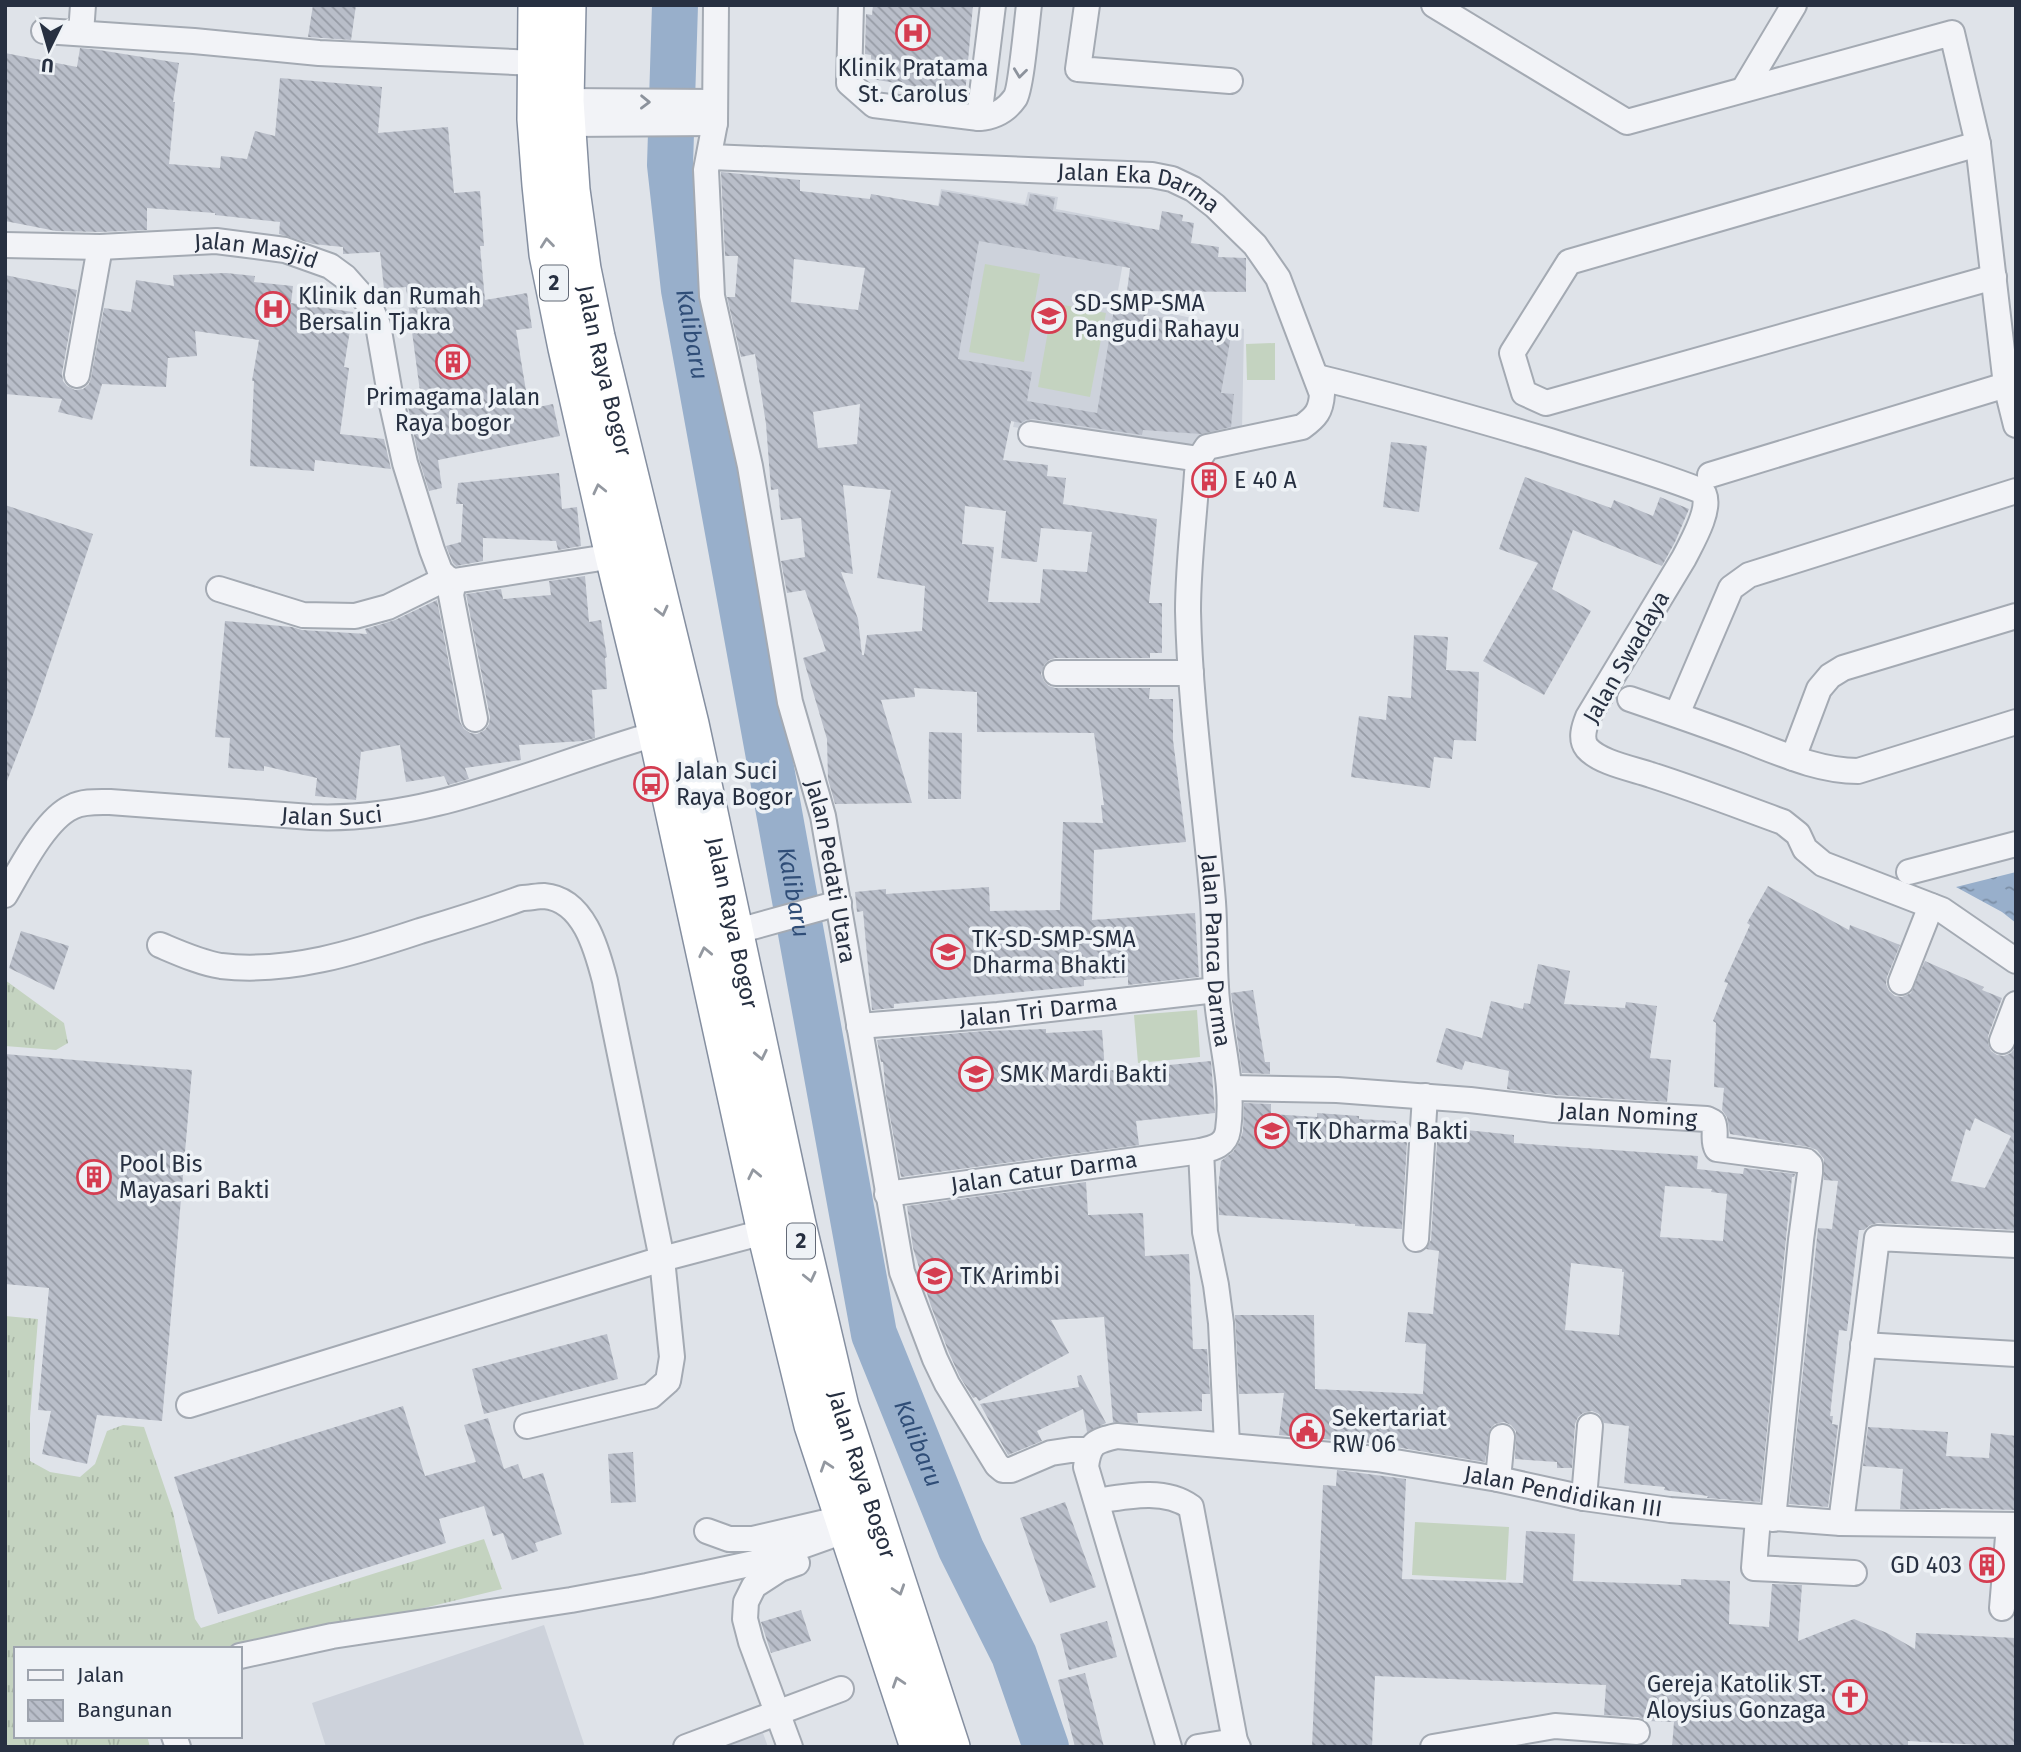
<svg xmlns="http://www.w3.org/2000/svg" width="2021" height="1752" font-family="'Fira Sans',sans-serif">
<style>
.built{fill:#cdd2db}
.grass{fill:url(#grass-tufts)}
.pitch{fill:#c4d3c0}
.water{fill:url(#water-ripples)}
.lines{fill:none;stroke-linecap:round;stroke-linejoin:round}
.river{stroke:#98afcb;stroke-width:46}
.building{fill:url(#building-back-hatch);fill-rule:evenodd}
.minor-casing{stroke:#a4aab3;stroke-width:28}
.highway-casing{stroke:#858fa0;stroke-width:40}
.minor{stroke:#f2f3f7;stroke-width:24}
.highway{stroke:#fff;stroke-width:37}
.oneway{stroke:#8c929c}
.oneway2{stroke:#9398a0}
.labels{text-anchor:middle;dominant-baseline:central;stroke-width:7;stroke-linejoin:round;paint-order:stroke}
.shield{fill:#eef2f6;stroke:#636a77;stroke-width:2}
.shield-label{font-size:21px;font-weight:bold;fill:#273041}
.poi-label{font-size:23px;fill:#273041;stroke:#eef2f6;text-anchor:start}
.street-label{font-size:23px;fill:#273041;stroke:#eef2f6}
.water-label{font-size:24px;font-style:italic;fill:#2f4d77;stroke:#eef2f6}
</style>
<defs>
<pattern id="grass-tufts" width="24" height="20" patternUnits="userSpaceOnUse" patternTransform="scale(1.75)"><rect width="24" height="20" fill="#c4d3c0"/><path d="M3 7l-1-3M5 7V3M7 7l1-3M15 17l-1-3M17 17v-4M19 17l1-3" fill="none" stroke="#a8b5a6"/></pattern>
<pattern id="water-ripples" width="26" height="14" patternUnits="userSpaceOnUse" patternTransform="scale(1.75)"><rect width="26" height="14" fill="#98afcb"/><path d="M2 4q2-2 4 0t4 0M15 11q2-2 4 0t4 0" fill="none" stroke="#7c8fa6"/></pattern>
<pattern id="building-back-hatch" width="6" height="6" patternUnits="userSpaceOnUse" patternTransform="scale(1.75)"><rect width="6" height="6" fill="#b9bec9"/><path d="M-1 5l2 2M0 0l6 6M5-1l2 2" fill="none" stroke="#969ba5"/></pattern>
</defs>
<rect width="100%" height="100%" fill="#dfe3e9"/>
<path class="built" d="M941,189L1025,204L1028,192L1058,197L1056,209L1130,223L1116,302L1244,329L1242,430L1213,442L1149,447L1013,427L1016,415L896,436Z
M544,1625L585,1747H326L312,1703Z
M763,1733L768,1747H722Z"/>
<path class="grass" d="M5,980L64,1023L68,1043L56,1050L5,1046Z
M5,1316L38,1319L30,1418V1461L50,1472L80,1477L95,1464L107,1431L123,1425L144,1427L173,1512L195,1619L201,1628L484,1539L502,1589L240,1653V1649H16V1736H147L150,1747H5Z"/>
<path class="pitch" d="M985,264L1040,274L1024,362L969,352Z
M1053,303L1106,313L1090,397L1038,387Z
M1275,343V380H1247L1246,344Z
M1197,1010L1200,1057L1138,1063L1134,1015Z
M1415,1522L1509,1527L1506,1580L1412,1575Z"/>
<path class="water" d="M2016,872V923L2002,912L1956,887Z"/>
<g class="lines">
<path class="river" id="s1" d="M675,5L670,165L684,290L874,1334L961,1549L1014,1655L1046,1747"/>
</g>
<path class="building" d="M313,5H356L351,40L308,37Z
M873,5H973L965,95L872,79L871,55L865,54L866,14L872,15Z
M80,48L99,50L179,63L173,102H175L169,164L220,168L221,156L247,159L255,131L275,136L280,78L382,87L378,133L448,127L454,193L480,191L484,246H480L485,300L527,293L532,328L516,330L529,409L553,404L560,436L438,460L442,488L429,491L419,459L407,402L421,399L406,287L384,289L380,252L343,254V247L313,244L279,234L280,222L215,215V213L147,208V230L100,232L56,231L5,221V53L77,67Z
M721,172L800,180V191L870,199L871,194L939,206L942,191L1028,206L1030,194L1055,198L1053,211L1159,230L1162,211L1183,215L1182,221L1194,223L1191,243L1219,247L1218,257L1246,258V292L1127,291L1130,268L979,241L958,359L1032,372L1027,401L1097,413L1114,309L1232,330L1221,393L1234,394L1231,427L1201,434L1143,430L1142,435L1033,419L1026,420L1021,423L1011,421L1003,460L1048,465L1047,476L1066,478L1063,504L1157,519L1149,603H1162V653H1150V658H1055L1049,660L1044,665L1041,674L1044,681L1049,686L1055,688H1150L1149,699H1173V740L1186,842L1094,850L1092,920L1195,913L1199,977L1128,985V977L1084,980V986L894,1004V1008L872,1010L863,911L857,912L855,892L886,889V894L989,887L990,911L1060,910L1063,822L1103,823L1101,805H1104L1094,733L977,732V692L914,688L915,697L881,700L912,803L835,804L828,779L827,739L803,658L826,651L805,590L787,593L781,561L805,557L801,518L781,520L778,489L771,490L766,424L755,354L741,357L727,297H735L738,256H725ZM794,259L865,268L858,310L791,302ZM860,404L857,444L818,448L813,412ZM843,485L891,490L877,578L925,586L922,631L867,635L864,655H862L858,619L841,572L853,574ZM965,506L1006,511L1001,558L1037,562L1041,528L1092,532L1087,572L1043,569L1040,603L988,602L994,547L962,544Z
M226,273L255,276L254,282L293,286L291,303L353,312L344,367L349,368L340,434L384,439L391,469L315,460L314,471L250,466L254,381H252L259,340L195,331L197,356L168,358L166,387L102,384L92,420L58,412L62,399L5,394V275L77,290L62,373L63,381L67,386L75,390L83,389L89,384L91,378L104,308L131,312L136,280L174,286L173,275Z
M1391,442L1427,446L1419,512L1383,507Z
M559,473L562,509L577,507L581,546L558,550L556,541L483,538V561L456,566L453,563L446,546L461,542L463,504H456L458,483Z
M1525,477L1611,508L1614,500L1653,516L1660,497L1689,509L1675,542L1662,566L1573,530L1552,589L1591,611L1544,695L1483,661L1538,563L1499,549Z
M5,505L93,534L34,712L7,781Z
M585,576L589,622L601,620L607,657L605,658L607,689L592,690L595,738L583,741L519,745L521,760L465,768L469,779L448,785L444,776L406,782L400,745L361,752L356,800L315,796L317,778L264,766V771L228,768L230,738L215,737L225,621L292,627L302,630L367,634L365,629L395,620L437,600L460,722L464,729L470,733L477,734L485,730L489,724L490,717L466,594L501,589L503,599L551,595L549,581Z
M1414,635L1448,637L1446,670L1479,672L1476,741L1454,740L1452,759L1434,757L1430,788L1351,777L1359,716L1386,720L1388,696L1411,698Z
M929,732L962,733L961,799H928Z
M1768,886L1849,930L1850,925L1900,945L1887,977L1886,984L1889,991L1895,996L1902,997L1911,993L1925,961L1984,987L1982,990L2002,998L1988,1036V1044L1991,1051L1997,1055L2004,1056L2011,1053L2016,1047V1230L1878,1223L1870,1225L1864,1230H1859L1847,1331L1839,1330L1830,1416H1833L1832,1424L1838,1425L1828,1507L1789,1504L1818,1228L1832,1229L1838,1181L1824,1180V1159L1817,1150L1809,1147L1730,1134L1727,1117L1722,1110L1724,1088L1714,1087L1716,1023L1713,1021L1728,983L1724,982L1750,925L1747,923ZM1975,1118L2011,1136L1985,1188L1951,1181L1966,1129L1970,1131Z
M21,931L69,946L54,990L9,968Z
M1538,964L1570,971L1564,1004L1625,1008L1626,1002L1657,1006L1650,1058L1671,1060L1667,1102L1555,1095L1507,1089L1509,1071L1465,1061L1462,1070L1436,1062L1446,1028L1482,1038L1491,1001L1523,1009L1524,1003L1530,1004Z
M1253,990L1265,1062H1270V1074L1242,1073L1231,993Z
M1046,1029V1033L1102,1030L1105,1071L1211,1061L1215,1113L1136,1121L1139,1145L901,1177L886,1095L883,1062H881L877,1040L985,1031Z
M5,1054L192,1070L162,1421L97,1415L87,1464L42,1454L51,1411L38,1410L49,1288L5,1284Z
M1244,1103L1271,1104V1114L1317,1117V1113L1359,1116V1119L1396,1121V1123L1408,1124L1402,1229L1355,1226V1224L1219,1215L1218,1189L1221,1161L1233,1152L1240,1141L1243,1131Z
M1438,1127L1514,1135V1143L1698,1156L1697,1169L1743,1174L1744,1168L1795,1174L1794,1177H1792L1760,1502L1707,1498L1708,1496L1664,1490L1665,1487L1624,1483L1629,1426L1604,1423L1599,1414L1592,1411L1583,1413L1578,1417L1575,1424L1572,1468H1557V1462L1515,1459L1516,1431L1511,1425L1504,1422L1495,1424L1490,1429L1485,1462L1378,1444L1279,1435L1284,1393L1239,1394L1235,1315H1314L1315,1389L1423,1394L1426,1344L1405,1342L1408,1312L1433,1314L1439,1251L1426,1249L1431,1240ZM1665,1186L1712,1189L1711,1192L1727,1194L1723,1241L1660,1237ZM1571,1263L1622,1269V1272H1624L1619,1335L1565,1330Z
M1086,1182L1088,1215L1143,1213L1145,1256L1189,1254L1193,1349H1207L1210,1394H1202V1411L1137,1413L1138,1423L1113,1422L1104,1317L1051,1320L1069,1353L979,1401L976,1397L973,1398L960,1377L949,1353L931,1306L913,1248L907,1206Z
M607,1334L618,1379L484,1414L472,1369Z
M1081,1375L1106,1423L1087,1432L1083,1409L1037,1431L1042,1441L1008,1455L980,1404L1079,1387L1077,1376Z
M403,1406L425,1476L476,1462L464,1425L488,1418L504,1469L518,1464L523,1479L543,1473L562,1534L535,1543L538,1551L512,1560L503,1533L493,1536L484,1506L439,1519L446,1543L218,1614L174,1477Z
M1868,1427L1948,1432L1946,1456L1989,1458L1991,1433L2016,1436V1510L1941,1508V1509H1900L1903,1469L1863,1466Z
M633,1452L636,1502L611,1503L608,1454Z
M1337,1470L1406,1479L1402,1579L1523,1583L1526,1531L1575,1534L1573,1581L1681,1585V1579L1730,1581L1729,1624L1769,1627L1772,1584L1802,1585L1798,1641L1854,1619L1887,1633L1915,1649L1916,1633L2016,1638V1747L1908,1741V1747H1672L1674,1722L1647,1721L1638,1717L1604,1715L1606,1685L1375,1676L1372,1747H1312L1323,1485L1336,1486Z
M1065,1502L1096,1587L1050,1603L1020,1518Z
M801,1610L811,1641L771,1653L761,1622Z
M1107,1621L1117,1657L1069,1670L1060,1634Z
M1085,1673L1104,1747H1075L1058,1680Z"/>
<g class="lines">
<g class="minor-casing">
<g id="minor">
<path id="s2" d="M716,5L715,123L706,170L712,296L750,466L790,702L823,816L902,1272L935,1359L947,1384L997,1465L1003,1470H1011L1051,1453L1071,1450H1088"/>
<path d="M851,5L849,83L874,105L979,118C994,117 1006,111 1015,98C1021,89 1027,20 1029,5"/>
<path d="M1087,5L1078,69L1230,81"/>
<path d="M1434,5L1627,122L1952,33L1978,144L2006,385L2016,425"/>
<path d="M44,31L194,41L319,53L535,63"/>
<path d="M81,33L83,5"/>
<path d="M1744,89L1794,5"/>
<path d="M565,101L715,102"/>
<path d="M979,118L993,5"/>
<path d="M566,124L715,123"/>
<path d="M1978,144L1569,262L1512,353L1524,393L1546,403L1994,277"/>
<path id="s3" d="M710,157L1152,175L1172,179L1193,189L1215,206L1255,245L1278,278L1322,394C1321,411 1316,417 1302,427L1207,447L1199,459L1197,473C1194,519 1188,565 1188,611C1190,709 1205,805 1213,902C1215,930 1214,959 1216,987C1218,1035 1235,1081 1228,1130C1226,1145 1214,1148 1201,1151L887,1194"/>
<path id="s4" d="M5,245L100,247L216,241L285,250L330,266L345,277L369,304L378,325L391,400L405,463L432,550L440,571L447,578L454,581L614,556"/>
<path d="M77,375L100,247"/>
<path d="M1317,377C1395,396 1473,418 1550,441C1600,457 1650,471 1699,490L1704,494C1711,510 1692,542 1684,558L1588,717C1584,727 1580,739 1587,748C1600,763 1634,769 1651,775C1695,789 1739,806 1783,822L1798,834L1805,849L1823,864L1942,910L2016,961"/>
<path d="M1031,434L1199,459"/>
<path d="M1710,475L2006,385"/>
<path d="M454,581L451,595L475,719"/>
<path d="M219,589L303,615L355,616L388,607L447,578"/>
<path d="M1056,673H1191"/>
<path d="M1630,699C1668,712 1706,725 1743,739C1780,753 1818,771 1858,771L2016,722"/>
<path d="M1677,714L1731,588L1749,575L2016,491"/>
<path d="M1793,758L1819,689L1830,676L1843,668L2016,616"/>
<path d="M1909,872L2016,844"/>
<path id="s5" d="M5,895C20,870 45,819 72,807C83,801 98,802 110,802L311,817C436,823 552,761 670,730"/>
<path d="M734,932L839,903"/>
<path d="M160,945C179,953 201,963 221,966C288,974 357,952 420,931C454,921 489,910 522,898C529,898 537,896 544,896C584,899 597,950 605,981L662,1259L672,1357L668,1381L651,1396L527,1426"/>
<path d="M1901,982L1931,906"/>
<path id="s6" d="M859,1026L998,1015L1216,990"/>
<path d="M2002,1041L2016,1004"/>
<path id="s7" d="M1230,1088L1337,1090L1470,1100L1554,1110L1707,1119L1713,1122C1717,1131 1712,1141 1717,1149L1806,1161L1810,1165V1173L1801,1240L1773,1519"/>
<path d="M1201,1151L1205,1232L1216,1285L1221,1323L1227,1445"/>
<path d="M1416,1239L1425,1096"/>
<path d="M1863,1345L2016,1354"/>
<path d="M189,1405L662,1259L779,1228"/>
<path d="M1498,1479L1502,1437"/>
<path d="M1584,1498L1590,1426"/>
<path d="M1097,1501C1128,1496 1165,1488 1191,1507L1235,1741L1238,1747"/>
<path d="M1758,1518L1754,1568L1854,1573"/>
<path d="M1841,1523L1877,1238L2016,1245"/>
<path d="M707,1531L729,1539H753L839,1519"/>
<path d="M2002,1608L2009,1525"/>
<path d="M240,1656L332,1636L571,1600L647,1586L754,1563L847,1530"/>
<path d="M174,1736L178,1747"/>
<path d="M686,1747L841,1689"/>
<path d="M790,1747L751,1642L745,1619L746,1602L754,1586L780,1569L797,1563"/>
<path id="s8" d="M1169,1747L1086,1467C1089,1443 1095,1441 1117,1436L1377,1459L1498,1479L1584,1498L1670,1510L1841,1523L2016,1525"/>
<path d="M1198,1747L1235,1741"/>
<path d="M1433,1747L1555,1726L1637,1732"/>
</g>
</g>
<g class="highway-casing">
<g id="highway">
<path d="M537,5L536,119L541,185L548,254L567,348L614,556L657,733L766,1232L813,1425L919,1747"/>
<path id="s9" d="M567,5L565,101L571,190L582,269L596,337L690,724L797,1224L840,1407L951,1747"/>
</g>
</g>
<use href="#minor" class="minor"/>
<use href="#highway" class="highway"/>
</g>
<defs><path id="oneway-chevron" d="M-2-3.5L2.5 0L-2 3.5" fill="none" stroke-width="1.6" stroke-linecap="round" stroke-linejoin="round" transform="scale(1.75)"/></defs>
<g class="oneway">
<use href="#oneway-chevron" transform="translate(1020 73) rotate(97)"/>
<use href="#oneway-chevron" transform="translate(645 102) rotate(1)"/>
</g>
<g class="oneway2">
<use href="#oneway-chevron" transform="translate(547 243) rotate(-96)"/>
<use href="#oneway-chevron" transform="translate(599 489) rotate(-103)"/>
<use href="#oneway-chevron" transform="translate(662 611) rotate(76)"/>
<use href="#oneway-chevron" transform="translate(705 952) rotate(-102)"/>
<use href="#oneway-chevron" transform="translate(761 1055) rotate(78)"/>
<use href="#oneway-chevron" transform="translate(754 1174) rotate(-102)"/>
<use href="#oneway-chevron" transform="translate(810 1277) rotate(77)"/>
<use href="#oneway-chevron" transform="translate(826 1466) rotate(-108)"/>
<use href="#oneway-chevron" transform="translate(899 1590) rotate(72)"/>
<use href="#oneway-chevron" transform="translate(898 1682) rotate(-108)"/>
</g>
<defs>
<g id="hospital-ring" transform="scale(1.75)"><circle r="9.5" fill="#eef2f6" stroke="#d53d51" stroke-width="1.5"/><path d="M-5-5h3v3.5h4V-5h3V5h-3V1.5h-4V5h-3Z" fill="#d53d51"/></g>
<g id="school-ring" transform="scale(1.75)"><circle r="9.5" fill="#eef2f6" stroke="#d53d51" stroke-width="1.5"/><path d="M0-5L7-2L0 1L-7-2ZM-4 1L0 2.5L4 1V4Q0 6-4 4Z" fill="#d53d51"/></g>
<g id="building-ring" transform="scale(1.75)"><circle r="9.5" fill="#eef2f6" stroke="#d53d51" stroke-width="1.5"/><path d="M-4-6H4V6H1V3H-1V6H-4ZM-2.5-4.3h1.7v1.8h-1.7ZM.8-4.3h1.7v1.8H.8ZM-2.5-1h1.7V.8h-1.7ZM.8-1h1.7V.8H.8Z" fill="#d53d51"/></g>
<g id="bus-ring" transform="scale(1.75)"><circle r="9.5" fill="#eef2f6" stroke="#d53d51" stroke-width="1.5"/><path d="M-5-6H5V4H4V6H2V4H-2V6H-4V4H-5ZM-3.5-4V0h7V-4ZM-3.5 1.2v1.5H-2V1.2ZM2 1.2v1.5H3.5V1.2Z" fill="#d53d51"/></g>
<g id="civic-ring" transform="scale(1.75)"><circle r="9.5" fill="#eef2f6" stroke="#d53d51" stroke-width="1.5"/><path d="M-.6-6.5H3V-4.5H.6V-3L4-1V1h2V6H-6V1h2V-1L-.6-3ZM-1.2 2.5V6h2.4V2.5Z" fill="#d53d51"/></g>
<g id="church-ring" transform="scale(1.75)"><circle r="9.5" fill="#eef2f6" stroke="#d53d51" stroke-width="1.5"/><path d="M-1.2-6h2.4v3.5h3.3v2.4h-3.3V6h-2.4V-.1h-3.3v-2.4h3.3Z" fill="#d53d51"/></g>
</defs>
<g fill-rule="evenodd">
<use href="#hospital-ring" x="913" y="33"/>
<use href="#hospital-ring" x="273" y="309"/>
<use href="#school-ring" x="1049" y="316"/>
<use href="#building-ring" x="453" y="362"/>
<use href="#building-ring" x="1209" y="480"/>
<use href="#bus-ring" x="651" y="784"/>
<use href="#school-ring" x="948" y="952"/>
<use href="#school-ring" x="976" y="1074"/>
<use href="#school-ring" x="1272" y="1131"/>
<use href="#building-ring" x="94" y="1177"/>
<use href="#school-ring" x="935" y="1276"/>
<use href="#civic-ring" x="1307" y="1431"/>
<use href="#building-ring" x="1987" y="1565"/>
<use href="#church-ring" x="1850" y="1697"/>
</g>
<g class="labels">
<g class="shield">
<rect x="540" y="265.5" width="28" height="35" rx="5"/>
<rect x="787" y="1223.5" width="28" height="35" rx="5"/>
</g>
<g class="shield-label">
<text x="554" y="283">2</text>
<text x="801" y="1241">2</text>
</g>
<g class="poi-label">
<text x="913" y="68" text-anchor="middle">Klinik Pratama<tspan x="913" dy="26">St. Carolus</tspan></text>
<text x="298" y="296">Klinik dan Rumah<tspan x="298" dy="26">Bersalin Tjakra</tspan></text>
<text x="1074" y="303">SD-SMP-SMA<tspan x="1074" dy="26">Pangudi Rahayu</tspan></text>
<text x="453" y="397" text-anchor="middle">Primagama Jalan<tspan x="453" dy="26">Raya bogor</tspan></text>
<text x="1234" y="480">E 40 A</text>
<text x="676" y="771">Jalan Suci<tspan x="676" dy="26">Raya Bogor</tspan></text>
<text x="972" y="939">TK-SD-SMP-SMA<tspan x="972" dy="26">Dharma Bhakti</tspan></text>
<text x="1000" y="1074">SMK Mardi Bakti</text>
<text x="1296" y="1131">TK Dharma Bakti</text>
<text x="119" y="1164">Pool Bis<tspan x="119" dy="26">Mayasari Bakti</tspan></text>
<text x="960" y="1276">TK Arimbi</text>
<text x="1332" y="1418">Sekertariat<tspan x="1332" dy="26">RW 06</tspan></text>
<text x="1962" y="1565" text-anchor="end">GD 403</text>
<text x="1826" y="1684" text-anchor="end">Gereja Katolik ST.<tspan x="1826" dy="26">Aloysius Gonzaga</tspan></text>
</g>
<g class="street-label">
<text stroke="none"><textPath href="#s3" startOffset="432">Jalan Eka Darma</textPath></text>
<text stroke="none"><textPath href="#s4" startOffset="252">Jalan Masjid</textPath></text>
<text stroke="none"><textPath href="#s9" startOffset="369">Jalan Raya Bogor</textPath></text>
<text transform="translate(1626 657) rotate(-60)">Jalan Swadaya</text>
<text stroke="none"><textPath href="#s5" startOffset="373">Jalan Suci</textPath></text>
<text stroke="none"><textPath href="#s2" startOffset="880">Jalan Pedati Utara</textPath></text>
<text stroke="none"><textPath href="#s9" startOffset="936">Jalan Raya Bogor</textPath></text>
<text stroke="none"><textPath href="#s3" startOffset="1379">Jalan Panca Darma</textPath></text>
<text stroke="none"><textPath href="#s6" startOffset="180">Jalan Tri Darma</textPath></text>
<text stroke="none"><textPath href="#s7" startOffset="399">Jalan Noming</textPath></text>
<text transform="translate(1044 1172) rotate(-8)">Jalan Catur Darma</text>
<text stroke="none"><textPath href="#s9" startOffset="1503">Jalan Raya Bogor</textPath></text>
<text stroke="none"><textPath href="#s8" startOffset="791">Jalan Pendidikan III</textPath></text>
</g>
<g class="water-label">
<text stroke="none"><textPath href="#s1" startOffset="331">Kalibaru</textPath></text>
<text stroke="none"><textPath href="#s1" startOffset="898">Kalibaru</textPath></text>
<text stroke="none"><textPath href="#s1" startOffset="1465">Kalibaru</textPath></text>
</g>
</g>
<rect width="2021" height="1752" fill="none" stroke="#273041" stroke-width="14"/>
<rect x="14" y="1647" width="228" height="91" fill="#eef2f6" stroke="#9ea4ae" stroke-width="2"/>
<rect x="28" y="1670" width="35" height="10" fill="#f2f3f7" stroke="#9ea4ae" stroke-width="2"/>
<text x="77" y="1682" font-size="21" fill="#273041">Jalan</text>
<rect x="28" y="1700" width="35" height="21" fill="url(#building-back-hatch)" stroke="#9ea4ae" stroke-width="2"/>
<text x="77" y="1717" font-size="21" fill="#273041">Bangunan</text>
<g transform="translate(49 49) rotate(185)" stroke="#eef2f6" stroke-width="5" paint-order="stroke">
<path d="M0-5L12 26L0 18L-12 26Z" fill="#273041"/>
<text y="-10" font-size="19" font-weight="bold" text-anchor="middle" fill="#273041">U</text>
</g>
</svg>
